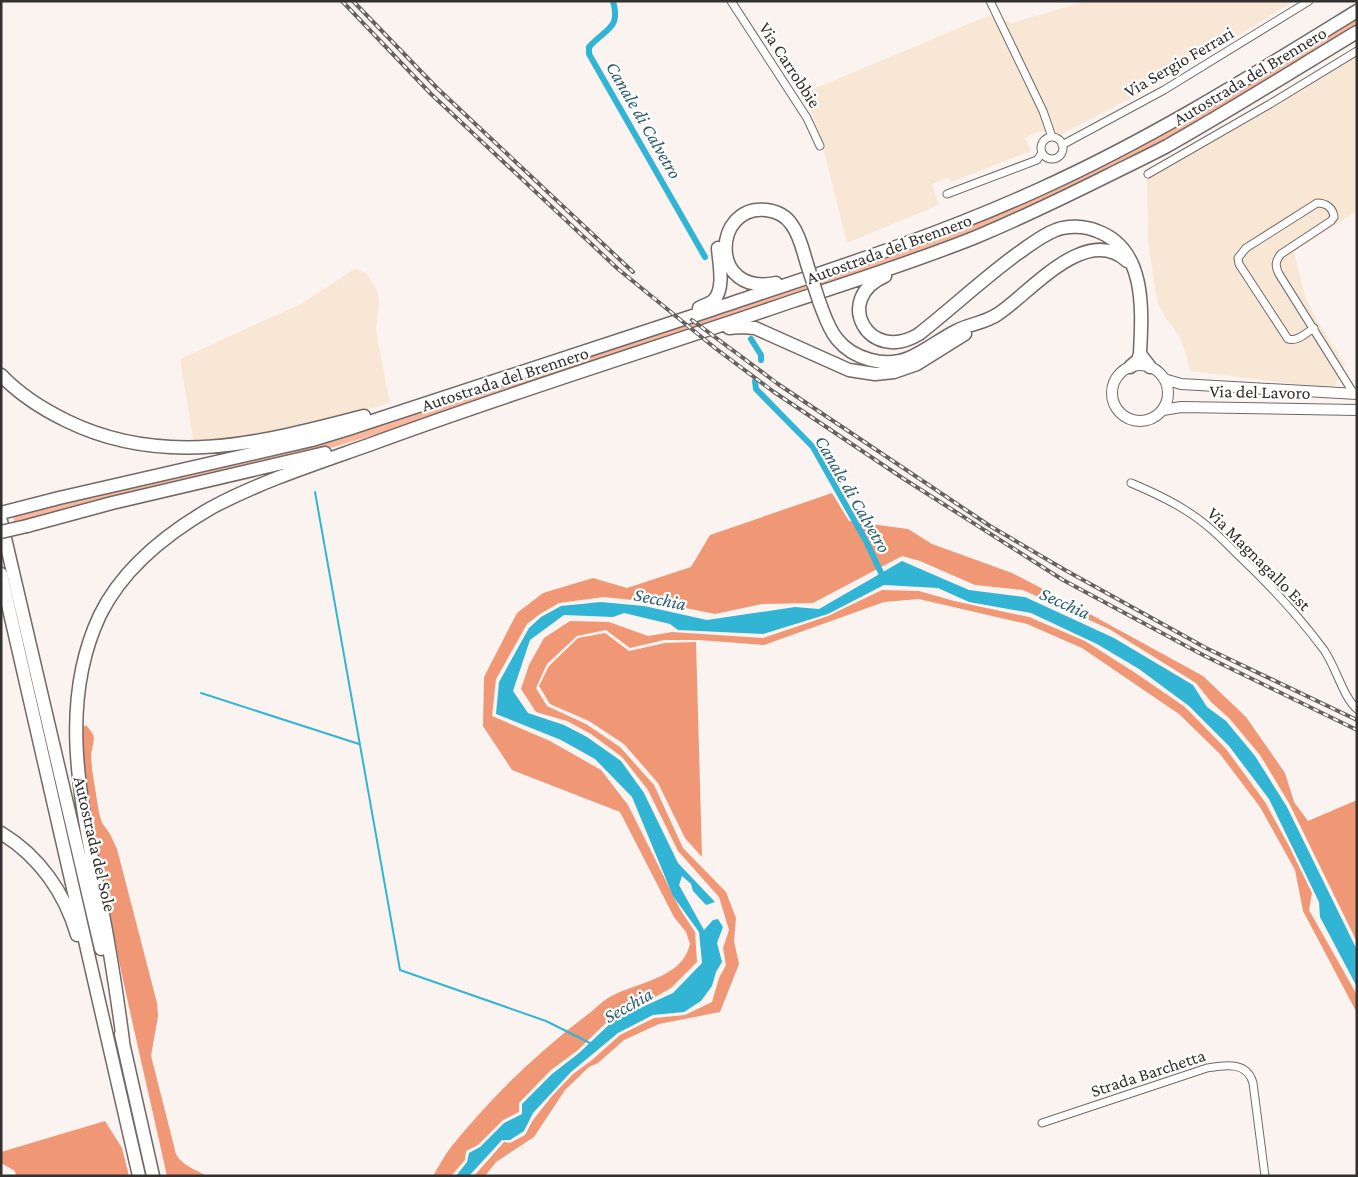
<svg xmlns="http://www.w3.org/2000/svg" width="1358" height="1177" font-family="'Crimson Pro',serif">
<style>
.industrial{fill:#f9e7d6}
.green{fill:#fcb69c}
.forest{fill:#f09776}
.water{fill:#32b5d4}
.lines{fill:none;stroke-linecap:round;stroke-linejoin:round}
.stream{stroke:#32b5d4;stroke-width:2}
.canal{stroke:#32b5d4;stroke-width:6}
.street-casing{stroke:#706967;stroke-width:9}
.secondary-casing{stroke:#706967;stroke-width:12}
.highway-casing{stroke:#706967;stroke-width:15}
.street{stroke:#fff;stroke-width:7}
.secondary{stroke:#fff;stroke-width:10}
.highway{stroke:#fff;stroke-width:12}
.rail-casing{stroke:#64615e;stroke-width:4}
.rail{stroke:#fff;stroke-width:2;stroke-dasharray:5.5;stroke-linecap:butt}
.highway-bridge-casing{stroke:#706967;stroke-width:15;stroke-linecap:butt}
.highway-bridge{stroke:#fff;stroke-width:12}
.labels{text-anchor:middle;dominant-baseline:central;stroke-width:4.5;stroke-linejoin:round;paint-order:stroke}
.street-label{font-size:18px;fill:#33312f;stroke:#fff}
.water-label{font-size:19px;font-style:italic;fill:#2c5f6d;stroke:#fff}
</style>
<rect width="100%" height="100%" fill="#fbf3f0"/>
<path class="industrial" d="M1087,1H1294L1162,82L1060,135L1040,131L1025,138L1031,151L951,182L949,178L932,184L939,205L847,243L818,128L804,93L990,15L1012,23Z
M1357,52V211L1294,252L1305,296L1316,319L1345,364L1333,389L1190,371L1185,351L1179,336L1165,317L1158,303L1155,288L1148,242L1147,175Z
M356,268L367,274L377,290L379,301L376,331L390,403L288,432L194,444L180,359L301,304Z"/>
<path class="green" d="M1357,14V26L1226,107L1139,155L1029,209L917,255L424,420L314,453L15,525L13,515L311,443L1026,199Z"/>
<path class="forest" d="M832,493L849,521L908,529L932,544L1012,573L1066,601L1203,676L1246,717L1285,773L1294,802L1308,821L1357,800V942L1289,803L1260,755L1229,718L1211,702L1196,683L1109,629L1023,590L975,585L920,561L902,556L813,603L762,604L715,614L661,603L604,597L559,603L540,614L527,624L496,679L492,716L550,741L601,770L628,805L680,909L695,932L697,962L671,988L650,1000L612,1017L578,1050L551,1070L519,1103V1112L503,1120L478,1145L466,1151L465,1160L451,1176H433C439,1166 444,1156 451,1147C490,1098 537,1053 587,1015C594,1010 600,1003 608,998C634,982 682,980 690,944L686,932L674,917L620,812L512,770L483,726L484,677L517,613L543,593L593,578L627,588L691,567L710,535Z
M882,590L919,591L954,601L1029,617L1085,641L1134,672L1185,707L1226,749L1265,802L1289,846L1312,893L1309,910L1357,995V1013L1303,911L1295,870L1260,807L1220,754L1179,714L1082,648L1027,624L919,599L884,602L764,645L699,640H664L630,648L606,630L577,636L547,664L536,688L547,706L586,724L620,747L654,785L683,848L726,892L736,918L734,941L739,964L720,1012L659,1024L624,1040L598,1063L589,1067L565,1090L534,1137L496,1162L485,1176H474L504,1142L510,1143L525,1135L533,1120L552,1096L573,1074L592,1060L620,1035L654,1018L685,1015L712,1002L719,978L726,965L723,948L729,930L719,897L678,851L648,790L622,757L591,734L567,721L536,712L521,689L529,665L544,638L570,621L609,622L648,636L672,632L763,638L828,616Z
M605,633L629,651L665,643L696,642L702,857L685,838L658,783L624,744L589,721L550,704L539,686L549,666L578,638Z
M84,726H87L93,734L94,739L91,755L92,769L99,813L102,823L110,834L117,849L157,1003L158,1016L151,1056L176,1154C182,1166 196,1169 206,1176H167C135,1031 98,885 81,738L82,728Z
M105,1121L122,1148L129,1176H16L15,1171L1,1163V1152Z"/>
<path class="water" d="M902,561L969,590L1025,597L1114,638L1193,685L1207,707L1226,721L1255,756L1287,807L1357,950V987L1320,917L1319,902L1269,799L1229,746L1189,706L1139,669L1097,644L1031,613L969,602L938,588L884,585L828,614L763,634L678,630L670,624L624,613L613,617L564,615L530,640L513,691L528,713L564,725L587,737L621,761L644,793L678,863L715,902L706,905L693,891L691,884L682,876L679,885L704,930L713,920L718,919L723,927L717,943L722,962L716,972L712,986L701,1001L684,1012L653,1015L618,1033L571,1072L533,1113L524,1131L510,1140H502L469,1176H456L467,1162L469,1153L480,1147L504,1123L522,1114V1104L552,1074L579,1053L614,1020L673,993L702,963L699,932L673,896L632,797L595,759L561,740L496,714L499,682L529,628L541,617L561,606L601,602L644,606L707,620L795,607L819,609Z"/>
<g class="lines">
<path class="stream" d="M315,492L400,970L546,1021L590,1043
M201,693L359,744"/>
<path class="canal" d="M613,1C621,29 606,28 589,47V54L705,257
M751,339L761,355V360
M755,381L756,389L813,447L866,541L884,579"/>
<g class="street-casing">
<path id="street" d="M731,1L807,118L820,146
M990,1L1043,111L1052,137
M1041 148a11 11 0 1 1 22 0a11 11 0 1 1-22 0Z
M1062,145L1164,90L1309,1
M1148,174L1270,104L1357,51
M947,194L1037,160L1042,153
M1314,328C1306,333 1297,342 1288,339L1239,264L1238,258L1246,248L1317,203C1326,203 1333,208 1334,217L1331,221L1281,254C1275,261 1275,266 1279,274L1354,394
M1131,483C1150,491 1168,499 1185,510C1205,522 1221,538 1237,554C1269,584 1298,615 1324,650C1336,667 1343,697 1357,709
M1042,1123L1207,1068C1225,1065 1247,1061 1253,1083L1265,1176"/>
</g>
<g class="secondary-casing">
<path id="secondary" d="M1112 393a28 28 0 1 1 56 0a28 28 0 1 1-56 0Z
M1164,379L1181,384L1357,394
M1163,410L1181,407L1357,410"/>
</g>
<g class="highway-casing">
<path id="highway" d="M885,276C832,299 869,365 919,334C952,308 983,279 1017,254C1029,246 1042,235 1056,230C1068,225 1085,226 1097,231C1147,249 1142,311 1140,354L1138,360L1130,367
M776,283C708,297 713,204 766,210C776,211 786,216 792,225C800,236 803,251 807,264
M819,301C824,314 828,328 837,339C853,359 885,368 909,358C926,351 940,339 956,331C969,324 985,323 998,314C1030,293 1086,223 1127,261
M699,308C704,305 710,304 714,300C725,288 719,263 718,248
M729,328L741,327L755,328L849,370L875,374L894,372L917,364L965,334
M1140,354L1150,367
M1,375C20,395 42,409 67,421C165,469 264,442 364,416
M1,513L59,498L312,440L348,429C470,389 592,349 714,309C824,272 935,237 1040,189C1151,139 1253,75 1357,11
M1,521L101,949
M27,526L112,503L325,453
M1,574L139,1176
M1,833C39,856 65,893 77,935
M121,1034L153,1176
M123,1041C117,995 110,950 101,904C83,809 56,708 100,615C123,568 166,534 211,508C261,481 321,462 374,443C512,392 653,349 793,301C854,281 916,261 976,237C1021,218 1065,197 1109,175C1129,165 1148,156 1167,146C1231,110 1294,70 1357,32"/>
</g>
<use href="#street" class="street"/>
<use href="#secondary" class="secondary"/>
<use href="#highway" class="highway"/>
<g class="rail-casing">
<path id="rail" d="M342,1L431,94L618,269L715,348L774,392L904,479L1063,580L1203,655L1357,730
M353,1L437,88L633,272
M692,320L778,384L990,526L1065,570L1206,648L1357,720"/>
</g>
<use href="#rail" class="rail"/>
<g class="highway-bridge-casing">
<path id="highway-bridge" d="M807,264L819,301
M1,532L27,526"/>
</g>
<use href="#highway-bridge" class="highway-bridge"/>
</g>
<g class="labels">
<g class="street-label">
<text transform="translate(1179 62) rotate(-30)">Via Sergio Ferrari</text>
<text transform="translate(790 65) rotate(57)">Via Carrobbie</text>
<text transform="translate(1250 76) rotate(-31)">Autostrada del Brennero</text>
<text transform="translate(889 249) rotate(-20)">Autostrada del Brennero</text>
<text transform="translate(505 379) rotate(-18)">Autostrada del Brennero</text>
<text transform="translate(1260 392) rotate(1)">Via del Lavoro</text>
<text transform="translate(1259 559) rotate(45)">Via Magnagallo Est</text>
<text transform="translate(95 844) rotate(77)">Autostrada del Sole</text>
<text transform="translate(1148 1073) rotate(-18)">Strada Barchetta</text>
</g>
<g class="water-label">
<text transform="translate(644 120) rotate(60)">Canale di Calvetro</text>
<text transform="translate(853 494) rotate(60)">Canale di Calvetro</text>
<text transform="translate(660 599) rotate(11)">Secchia</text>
<text transform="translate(1065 603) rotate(24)">Secchia</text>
<text transform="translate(628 1005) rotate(-29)">Secchia</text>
</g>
</g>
<rect width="1358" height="1177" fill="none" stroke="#33312f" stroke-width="5"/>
</svg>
